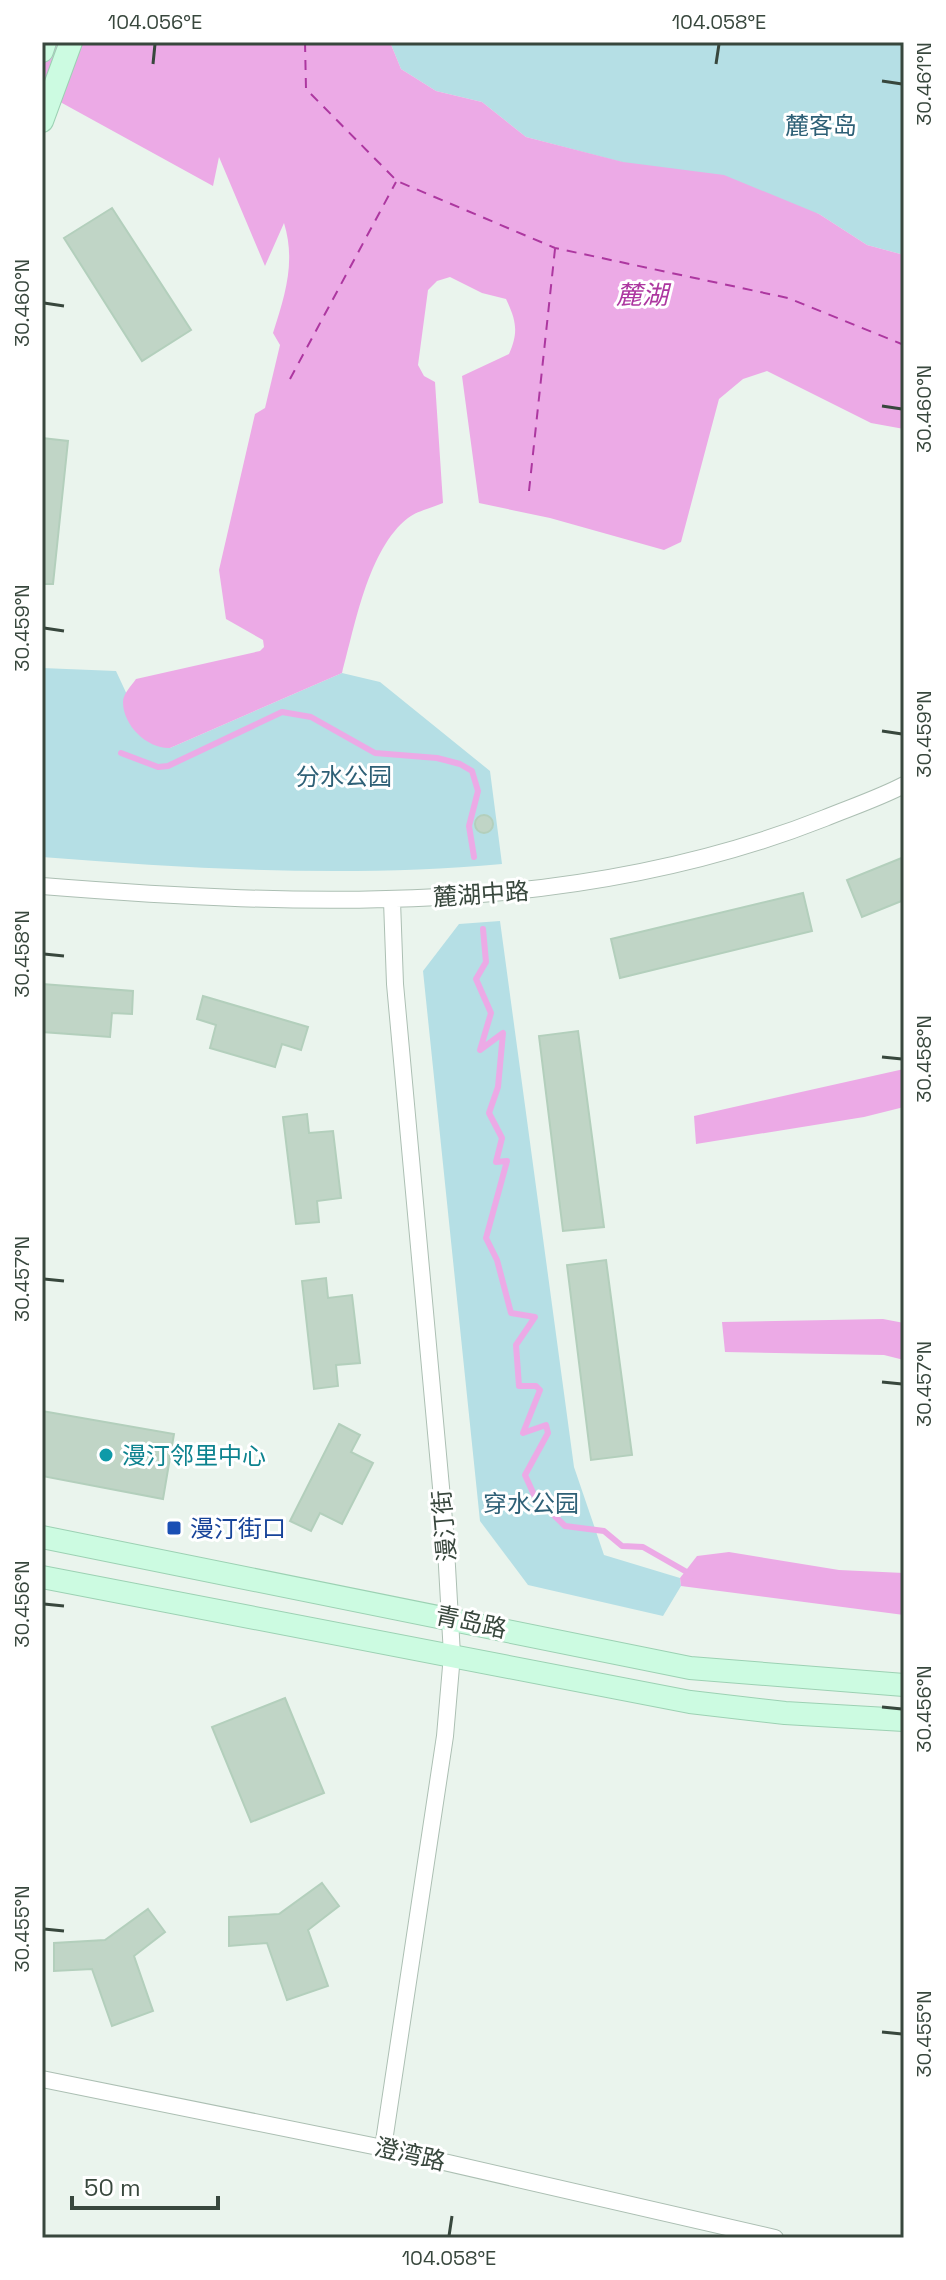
<svg xmlns="http://www.w3.org/2000/svg" width="946" height="2280" font-family="'Space Grotesk','Noto Sans SC',sans-serif">
<style>
.green{fill:#b5dfe5}
.water{fill:#ecaae6}
.lines{fill:none;stroke-linecap:round;stroke-linejoin:round}
.stream{stroke:#ecaae6;stroke-width:6}
.ferry{stroke:#ad37a0;stroke-width:2;stroke-dasharray:10 8;stroke-linecap:butt}
.building{fill:#c0d5c6;stroke:#b3cfbc;stroke-width:2}
.street-casing{stroke:#acbfb3;stroke-width:18}
.secondary-casing{stroke:#9cd1b3;stroke-width:24}
.street{stroke:#fff;stroke-width:16}
.secondary{stroke:#ccfbe1;stroke-width:22}
.ticks{fill:none;stroke:#38473d;stroke-width:3}
.culture-dot{fill:#0f9aa8;stroke:#fff;stroke-width:3}
.transit-dot{fill:#1a4fb4;stroke:#fff;stroke-width:3}
.labels{text-anchor:middle;dominant-baseline:central;stroke-width:6;stroke-linejoin:round;paint-order:stroke}
.park-label{font-size:24px;fill:#2e6076;stroke:#fff}
.street-label{font-size:24px;fill:#38473d;stroke:#fff}
.culture-label{font-size:24px;fill:#0d838f;stroke:#fff;text-anchor:start}
.transit-label{font-size:24px;fill:#164399;stroke:#fff;text-anchor:start}
.water-label{font-size:26px;font-style:italic;fill:#ad37a0;stroke:#fff}
.neatline{fill:none;stroke:#38473d;stroke-width:3}
.ticks-label{font-size:20px;text-anchor:middle;fill:#38473d}
</style>
<rect width="100%" height="100%" fill="#eaf4ed"/>
<path class="green" d="M390,42H904V255L867,245L819,214L526,137L482,102L436,91L401,69Z
M42,668L116,671L143,729L170,748L342,673L380,682L490,771L502,864C348,878 195,869 42,857Z
M500,921L574,1467L604,1555L680,1578L681,1586L663,1616L528,1585L480,1521L423,971L459,924Z"/>
<path class="water" d="M42,42H390L401,69L436,91L482,102L526,137L623,162L724,175L819,214L867,245L904,255V429L871,423L767,371L743,379L719,399L681,542L664,550L550,518L479,503L462,376L509,354C519,332 516,320 506,299L482,293L450,277L437,281L428,290L418,365L424,376L435,382L443,503C432,508 417,511 408,518C368,549 355,626 342,673L170,748C148,749 123,726 123,702C123,694 131,686 136,679L260,651L264,647L263,640L226,619L219,570L255,414L265,408L280,345L273,333C285,295 296,262 284,223L265,266L219,157L213,186L42,92Z
M904,1069V1107L864,1117L696,1144L694,1116Z
M883,1319L904,1323V1360L884,1355L725,1352L722,1322Z
M729,1552L839,1570L904,1573V1615L681,1586L680,1578L697,1556Z"/>
<g class="lines">
<path class="stream" d="M121,753L158,767L168,766L282,712L311,717L375,753L437,758L460,764L472,771L478,791L469,826L474,857
M483,929L486,962L476,979L491,1013L480,1050L503,1033L498,1087L489,1113L502,1138L496,1162L507,1161L486,1238L497,1260L511,1313L535,1317L516,1345L519,1386H536L540,1390L523,1433L546,1425L548,1433L525,1475L535,1497L565,1526L604,1531L622,1546L643,1547L692,1575"/>
<path class="ferry" d="M305,42L306,89L397,181L555,248L788,298L904,345
M290,379L396,182
M529,491L555,249"/>
</g>
<path class="building" d="M112,208L191,330L142,361L64,238Z
M42,438L68,441L53,584H42Z
M475 824a9 9 0 1 1 18 0a9 9 0 1 1-18 0Z
M904,857V900L862,917L847,880Z
M803,893L812,931L620,978L611,939Z
M42,984L133,991L132,1014L112,1013L110,1037L42,1032Z
M203,996L308,1027L301,1050L282,1044L275,1067L210,1048L216,1025L197,1019Z
M578,1031L604,1227L563,1231L539,1036Z
M307,1114L309,1133L333,1131L341,1198L317,1201L319,1222L296,1224L283,1117Z
M606,1260L632,1455L591,1460L567,1265Z
M326,1278L328,1298L352,1295L360,1363L336,1365L338,1386L314,1389L302,1281Z
M42,1411L174,1434L163,1499L42,1476Z
M339,1424L360,1435L351,1452L373,1463L342,1524L320,1513L311,1531L290,1521Z
M285,1698L324,1793L251,1822L212,1727Z
M322,1883L339,1906L308,1930L328,1986L287,2000L267,1943L229,1946V1917L279,1914Z
M148,1909L165,1932L134,1956L153,2011L112,2026L92,1969L54,1971V1943L105,1940Z"/>
<g class="lines">
<g class="street-casing">
<path id="street" d="M42,886C306,907 575,917 825,818C852,807 879,798 904,785
M42,2079L383,2148L775,2238
M383,2148L445,1736L452,1655L445,1531L395,984L392,901"/>
</g>
<g class="secondary-casing">
<path id="secondary" d="M42,51L45,42
M42,121L71,42
M42,1537L690,1668L904,1685
M42,1577L690,1702L785,1713L904,1720"/>
</g>
<use href="#street" class="street"/>
<use href="#secondary" class="secondary"/>
</g>
<path class="ticks" d="M153,64L155,44M716,64L719,44M882,81L902,84M44,303L64,306M882,406L902,409M44,628L64,631M882,731L902,734M44,954L64,956M882,1057L902,1059M44,1279L64,1281M882,1382L902,1384M44,1604L64,1606M882,1707L902,1709M44,1929L64,1931M882,2032L902,2034M449,2236L452,2216"/>
<circle class="culture-dot" cx="106" cy="1455" r="8"/>
<rect class="transit-dot" x="166" y="1520" width="16" height="16" rx="4"/>
<g class="labels">
<g class="park-label">
<text x="821" y="125">麓客岛</text>
<text x="344" y="776">分水公园</text>
<text x="531" y="1503">穿水公园</text>
</g>
<g class="street-label">
<text transform="translate(481 894) rotate(-4)">麓湖中路</text>
<text transform="translate(444 1526) rotate(-95)">漫汀街</text>
<text transform="translate(471 1622) rotate(12)">青岛路</text>
<text transform="translate(410 2154) rotate(13)">澄湾路</text>
</g>
<g class="culture-label">
<text x="122" y="1455">漫汀邻里中心</text>
</g>
<g class="transit-label">
<text x="190" y="1528">漫汀街口</text>
</g>
<g class="water-label">
<text x="642" y="295">麓湖</text>
</g>
</g>
<rect width="946" height="2280" fill="none" stroke="#ffffff" stroke-width="88"/>
<path d="M72 2196v12h146v-12" fill="none" stroke="#38473d" stroke-width="4"/>
<text x="84" y="2196" font-size="24" fill="#38473d" stroke="#ffffff" stroke-width="6" paint-order="stroke">50 m</text>
<rect x="44" y="44" width="858" height="2192" class="neatline"/>
<g class="ticks-label">
<text x="155" y="29">104.056°E</text>
<text x="719" y="29">104.058°E</text>
<text transform="translate(924 84) rotate(-90)" y="7">30.461°N</text>
<text transform="translate(22 303) rotate(-90)" y="7">30.460°N</text>
<text transform="translate(924 409) rotate(-90)" y="7">30.460°N</text>
<text transform="translate(22 628) rotate(-90)" y="7">30.459°N</text>
<text transform="translate(924 734) rotate(-90)" y="7">30.459°N</text>
<text transform="translate(22 954) rotate(-90)" y="7">30.458°N</text>
<text transform="translate(924 1059) rotate(-90)" y="7">30.458°N</text>
<text transform="translate(22 1279) rotate(-90)" y="7">30.457°N</text>
<text transform="translate(924 1384) rotate(-90)" y="7">30.457°N</text>
<text transform="translate(22 1604) rotate(-90)" y="7">30.456°N</text>
<text transform="translate(924 1709) rotate(-90)" y="7">30.456°N</text>
<text transform="translate(22 1929) rotate(-90)" y="7">30.455°N</text>
<text transform="translate(924 2034) rotate(-90)" y="7">30.455°N</text>
<text x="449" y="2265">104.058°E</text>
</g>
</svg>
